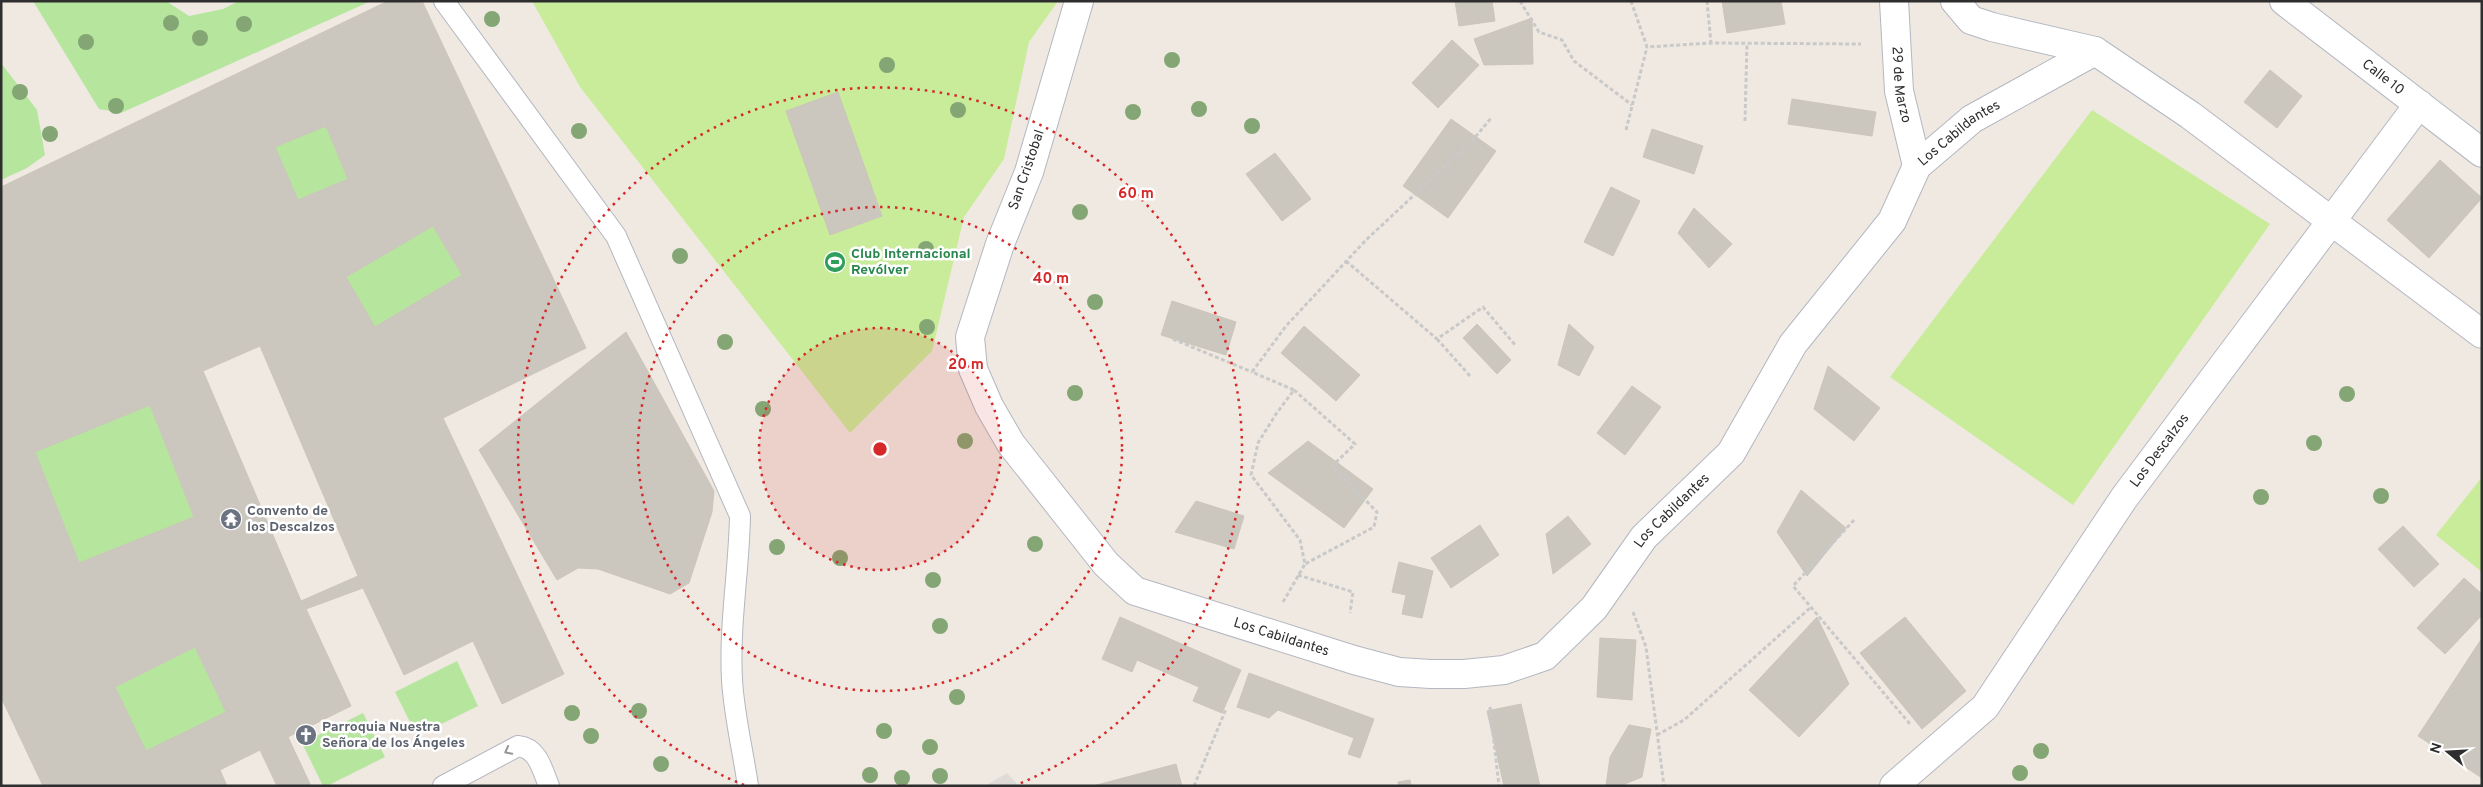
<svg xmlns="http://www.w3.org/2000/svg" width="2483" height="787" font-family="Overpass,sans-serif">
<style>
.green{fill:#b6e59e}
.pitch{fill:#c9ec9a}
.plaza{fill:#dfdcd8}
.building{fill:#cbc7bf;stroke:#cbc5ba;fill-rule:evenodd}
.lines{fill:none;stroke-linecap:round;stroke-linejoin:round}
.lane-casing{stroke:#b4b7c1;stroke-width:22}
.street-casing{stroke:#b4b7c1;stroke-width:30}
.path{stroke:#c9c9c9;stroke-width:3;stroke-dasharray:4 2.5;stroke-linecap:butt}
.lane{stroke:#fff;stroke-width:20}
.street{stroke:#fff;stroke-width:28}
.tree{fill:#84a574}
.oneway{stroke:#969696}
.ring{fill:none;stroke:#d62828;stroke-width:2.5;stroke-dasharray:2.5 5}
.labels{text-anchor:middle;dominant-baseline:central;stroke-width:5;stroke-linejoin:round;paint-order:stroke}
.street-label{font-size:14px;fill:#2e2e2e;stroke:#fff}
.leisure-label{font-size:14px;font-weight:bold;fill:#27864d;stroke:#fff;text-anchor:start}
.worship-label{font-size:14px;font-weight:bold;fill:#5b616d;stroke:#fff;text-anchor:start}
.centre{fill:#d62828;stroke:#fff;stroke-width:2.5}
.ring-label{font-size:15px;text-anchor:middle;font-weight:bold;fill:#d62828;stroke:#fff;stroke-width:5;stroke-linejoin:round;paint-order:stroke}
</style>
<rect width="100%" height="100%" fill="#efe9e1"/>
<path class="green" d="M33,1H166L189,16L223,9L239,1H371L121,113L99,109Z
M1,63L37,110L45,155L27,168L1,180Z
M326,126L348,179L298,200L275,147Z
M433,226L462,275L375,327L346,277Z
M150,405L194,517L79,563L35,452Z
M195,647L226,712L146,751L115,687Z
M457,661L478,706L417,736L395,692Z
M363,713L385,757L327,786H323L302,743Z"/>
<path class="pitch" d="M532,1H1058L1029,42L1004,159L964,217L932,351L850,433L580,87Z
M2092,110L2270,224L2073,505L1890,377Z
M2482,477V572L2436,535Z"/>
<path class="plaza" d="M1007,773L1019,786H985L990,783Z"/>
<path class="building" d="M388,1H422L586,348L443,418L564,674L502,704L473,641L404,675L363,588L306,609L351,706L288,737L311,786H277L260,750L220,770L227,786H43L1,697V187ZM326,126L348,179L298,200L275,147ZM433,226L462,275L375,327L346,277ZM260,346L358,576L301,601L203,371ZM150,405L194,517L79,563L35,452ZM195,647L226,712L146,751L115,687Z
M1455,1H1492L1495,21L1459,26Z
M1722,1H1781L1785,24L1727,33Z
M1532,18L1533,64L1484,65L1474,39Z
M1452,40L1479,65L1438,108L1412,83Z
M2270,70L2302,96L2277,128L2244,102Z
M838,92L882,216L830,235L786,111Z
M1792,99L1876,112L1872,136L1788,124Z
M1451,119L1496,151L1448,218L1403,186Z
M1652,129L1703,146L1694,174L1643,157Z
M1275,153L1311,199L1282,221L1246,174Z
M2440,160L2482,198L2429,258L2387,220Z
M1611,187L1640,201L1613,256L1584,242Z
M1694,208L1732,244L1709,268L1678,233Z
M1172,301L1236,322L1226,355L1161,335Z
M1477,324L1511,360L1497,374L1463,338Z
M1569,324L1594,347L1579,376L1558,365Z
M1304,326L1360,375L1336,401L1281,353Z
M626,332L714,491L712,512L689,583L670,594L598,569L578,568L557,580L479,450Z
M1828,366L1880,408L1854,441L1814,409Z
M1632,386L1661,407L1625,455L1597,433Z
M1308,441L1373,489L1344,528L1268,473Z
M1801,490L1846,528L1807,576L1777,532Z
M1196,501L1244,516L1234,549L1175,532Z
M1568,516L1591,544L1553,574L1546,534Z
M1480,525L1499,555L1451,588L1431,558Z
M2403,526L2439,564L2414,587L2378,549Z
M1399,562L1433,571L1422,618L1402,614L1406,595L1392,592Z
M2464,578L2482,594V615L2445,654L2417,628Z
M1120,617L1241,670L1222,713L1193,701L1199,687L1137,660L1132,672L1102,659Z
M1817,617L1849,684L1799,737L1749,690Z
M1905,617L1966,691L1922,729L1860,653Z
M1600,638L1636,640L1632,700L1597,697Z
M2482,638V778L2418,736Z
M1249,673L1374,719L1360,758L1348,754L1354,738L1278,710L1269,718L1237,707Z
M1521,704L1540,786H1504L1487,711Z
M1629,725L1651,729L1642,777L1620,786H1606L1610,757Z
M1176,764L1182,786H1093Z
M1410,780L1411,786H1399L1398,782Z"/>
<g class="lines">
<g class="lane-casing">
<path id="lane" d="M444,1L616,236L740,516C739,571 729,625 732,680C734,715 743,751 748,786
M443,786L518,746C538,748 542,769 549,786"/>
</g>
<g class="street-casing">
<g id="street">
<path id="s1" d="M1079,1L1029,172L1000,244L970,337L973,369L989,406L1011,444L1106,564L1135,591L1354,660L1399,672L1431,674H1464L1504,670L1545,656L1594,608L1644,537L1731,453L1793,344L1892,221L1917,166L1972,119L2095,51L2190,115L2482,334"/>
<path id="s2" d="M1894,1L1899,91L1917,166"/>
<path d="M1955,1L1971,20L1992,27L2095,51"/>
<path id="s3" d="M2284,1L2482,153"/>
<path id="s4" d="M1894,786L1985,707L2124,498L2419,104"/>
</g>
</g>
<path class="path" d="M1520,1L1539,32L1562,40L1574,61L1632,105
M1631,1L1647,47L1711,43L1861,44
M1707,1L1711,43
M1745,121L1747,43
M1626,130L1647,47
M1346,261L1437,339L1483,307L1516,346
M1173,339L1252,372
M1437,339L1470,376
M1294,390L1355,444L1332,466L1377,512L1374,527L1305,564
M1854,520L1793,586L1910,724
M1298,575L1353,592L1350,613
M1283,602L1305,564L1300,540L1251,475L1258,443L1276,414L1294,390L1252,372L1286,326L1366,240L1472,141L1492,117
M1633,612L1646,647L1664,786
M1490,707L1499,786
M1657,735L1684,720L1810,608
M1194,786L1226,709"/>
<use href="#lane" class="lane"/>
<use href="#street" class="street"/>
</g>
<g class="tree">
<circle cx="492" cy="19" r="8"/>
<circle cx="171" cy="23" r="8"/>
<circle cx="244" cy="24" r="8"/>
<circle cx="200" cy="38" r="8"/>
<circle cx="86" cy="42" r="8"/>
<circle cx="1172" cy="60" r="8"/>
<circle cx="887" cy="65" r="8"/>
<circle cx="20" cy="92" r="8"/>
<circle cx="116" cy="106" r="8"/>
<circle cx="1199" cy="109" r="8"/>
<circle cx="958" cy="110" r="8"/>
<circle cx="1133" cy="112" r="8"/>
<circle cx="1252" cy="126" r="8"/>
<circle cx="579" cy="131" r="8"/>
<circle cx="50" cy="134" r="8"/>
<circle cx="1080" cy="212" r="8"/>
<circle cx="926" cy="249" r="8"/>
<circle cx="680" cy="256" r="8"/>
<circle cx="1095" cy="302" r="8"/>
<circle cx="927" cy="327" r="8"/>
<circle cx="725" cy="342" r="8"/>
<circle cx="1075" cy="393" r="8"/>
<circle cx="2347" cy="394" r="8"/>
<circle cx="763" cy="409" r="8"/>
<circle cx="965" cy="441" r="8"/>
<circle cx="2314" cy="443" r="8"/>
<circle cx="2381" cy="496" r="8"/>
<circle cx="2261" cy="497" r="8"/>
<circle cx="1035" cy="544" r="8"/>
<circle cx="777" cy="547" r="8"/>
<circle cx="840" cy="558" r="8"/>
<circle cx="933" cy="580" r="8"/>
<circle cx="940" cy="626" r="8"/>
<circle cx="957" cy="697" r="8"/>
<circle cx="639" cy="711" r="8"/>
<circle cx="572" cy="713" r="8"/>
<circle cx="884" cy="731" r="8"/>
<circle cx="591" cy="736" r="8"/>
<circle cx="930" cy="747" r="8"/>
<circle cx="2041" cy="751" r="8"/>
<circle cx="661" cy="764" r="8"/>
<circle cx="2020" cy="773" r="8"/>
<circle cx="870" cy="775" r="8"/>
<circle cx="940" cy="776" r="8"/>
<circle cx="902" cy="778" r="8"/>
</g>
<defs><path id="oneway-chevron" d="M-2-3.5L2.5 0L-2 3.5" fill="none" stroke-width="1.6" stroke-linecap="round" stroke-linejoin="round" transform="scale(1.25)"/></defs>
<use class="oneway" href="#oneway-chevron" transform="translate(508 751) rotate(152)"/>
<circle cx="880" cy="449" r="121" fill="#d62828" fill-opacity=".12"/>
<g class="ring">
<circle cx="880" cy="449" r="121"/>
<circle cx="880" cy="449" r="242"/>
<path d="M744 785A362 362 0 1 1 1016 785"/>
</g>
<defs>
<g id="stadium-disc" transform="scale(1.125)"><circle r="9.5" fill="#2e9e5b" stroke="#fff"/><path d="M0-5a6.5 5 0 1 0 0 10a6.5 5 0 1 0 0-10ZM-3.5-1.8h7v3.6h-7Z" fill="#fff"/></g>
<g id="temple-disc" transform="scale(1.125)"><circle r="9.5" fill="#6b7280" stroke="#fff"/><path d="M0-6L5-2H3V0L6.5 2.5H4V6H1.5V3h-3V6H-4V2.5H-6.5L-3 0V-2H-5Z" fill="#fff"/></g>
<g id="church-disc" transform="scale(1.125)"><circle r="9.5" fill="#6b7280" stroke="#fff"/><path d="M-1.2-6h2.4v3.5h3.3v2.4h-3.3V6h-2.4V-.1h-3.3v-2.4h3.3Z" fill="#fff"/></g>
</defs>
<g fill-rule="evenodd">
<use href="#stadium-disc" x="835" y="262"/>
<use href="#temple-disc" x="231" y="519"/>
<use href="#church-disc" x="306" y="735"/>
</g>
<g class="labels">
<g class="street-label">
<text stroke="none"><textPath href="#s3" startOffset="125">Calle 10</textPath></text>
<text stroke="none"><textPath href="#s2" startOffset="84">29 de Marzo</textPath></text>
<text stroke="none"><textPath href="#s1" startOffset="1761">Los Cabildantes</textPath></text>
<text transform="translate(1027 170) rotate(-71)">San Cristobal</text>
<text stroke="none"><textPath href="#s4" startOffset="431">Los Descalzos</textPath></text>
<text stroke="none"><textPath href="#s1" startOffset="1281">Los Cabildantes</textPath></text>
<text stroke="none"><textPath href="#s1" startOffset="816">Los Cabildantes</textPath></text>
</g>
<g class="leisure-label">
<text x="851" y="254">Club Internacional<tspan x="851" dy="16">Revólver</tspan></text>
</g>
<g class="worship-label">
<text x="247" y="511">Convento de<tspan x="247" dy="16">los Descalzos</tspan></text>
<text x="322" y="727">Parroquia Nuestra<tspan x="322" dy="16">Señora de los Ángeles</tspan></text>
</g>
</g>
<circle cx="880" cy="449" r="8" class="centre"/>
<g class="ring-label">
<text x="1136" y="198">60 m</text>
<text x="1051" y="283">40 m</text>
<text x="966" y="369">20 m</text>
</g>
<rect width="2483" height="787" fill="none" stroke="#2e2e2e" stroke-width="5"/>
<g transform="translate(2448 752) rotate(288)" stroke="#ffffff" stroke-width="4" paint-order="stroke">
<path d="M0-4L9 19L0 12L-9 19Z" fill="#2e2e2e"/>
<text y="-8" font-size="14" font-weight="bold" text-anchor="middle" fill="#2e2e2e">N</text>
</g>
</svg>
